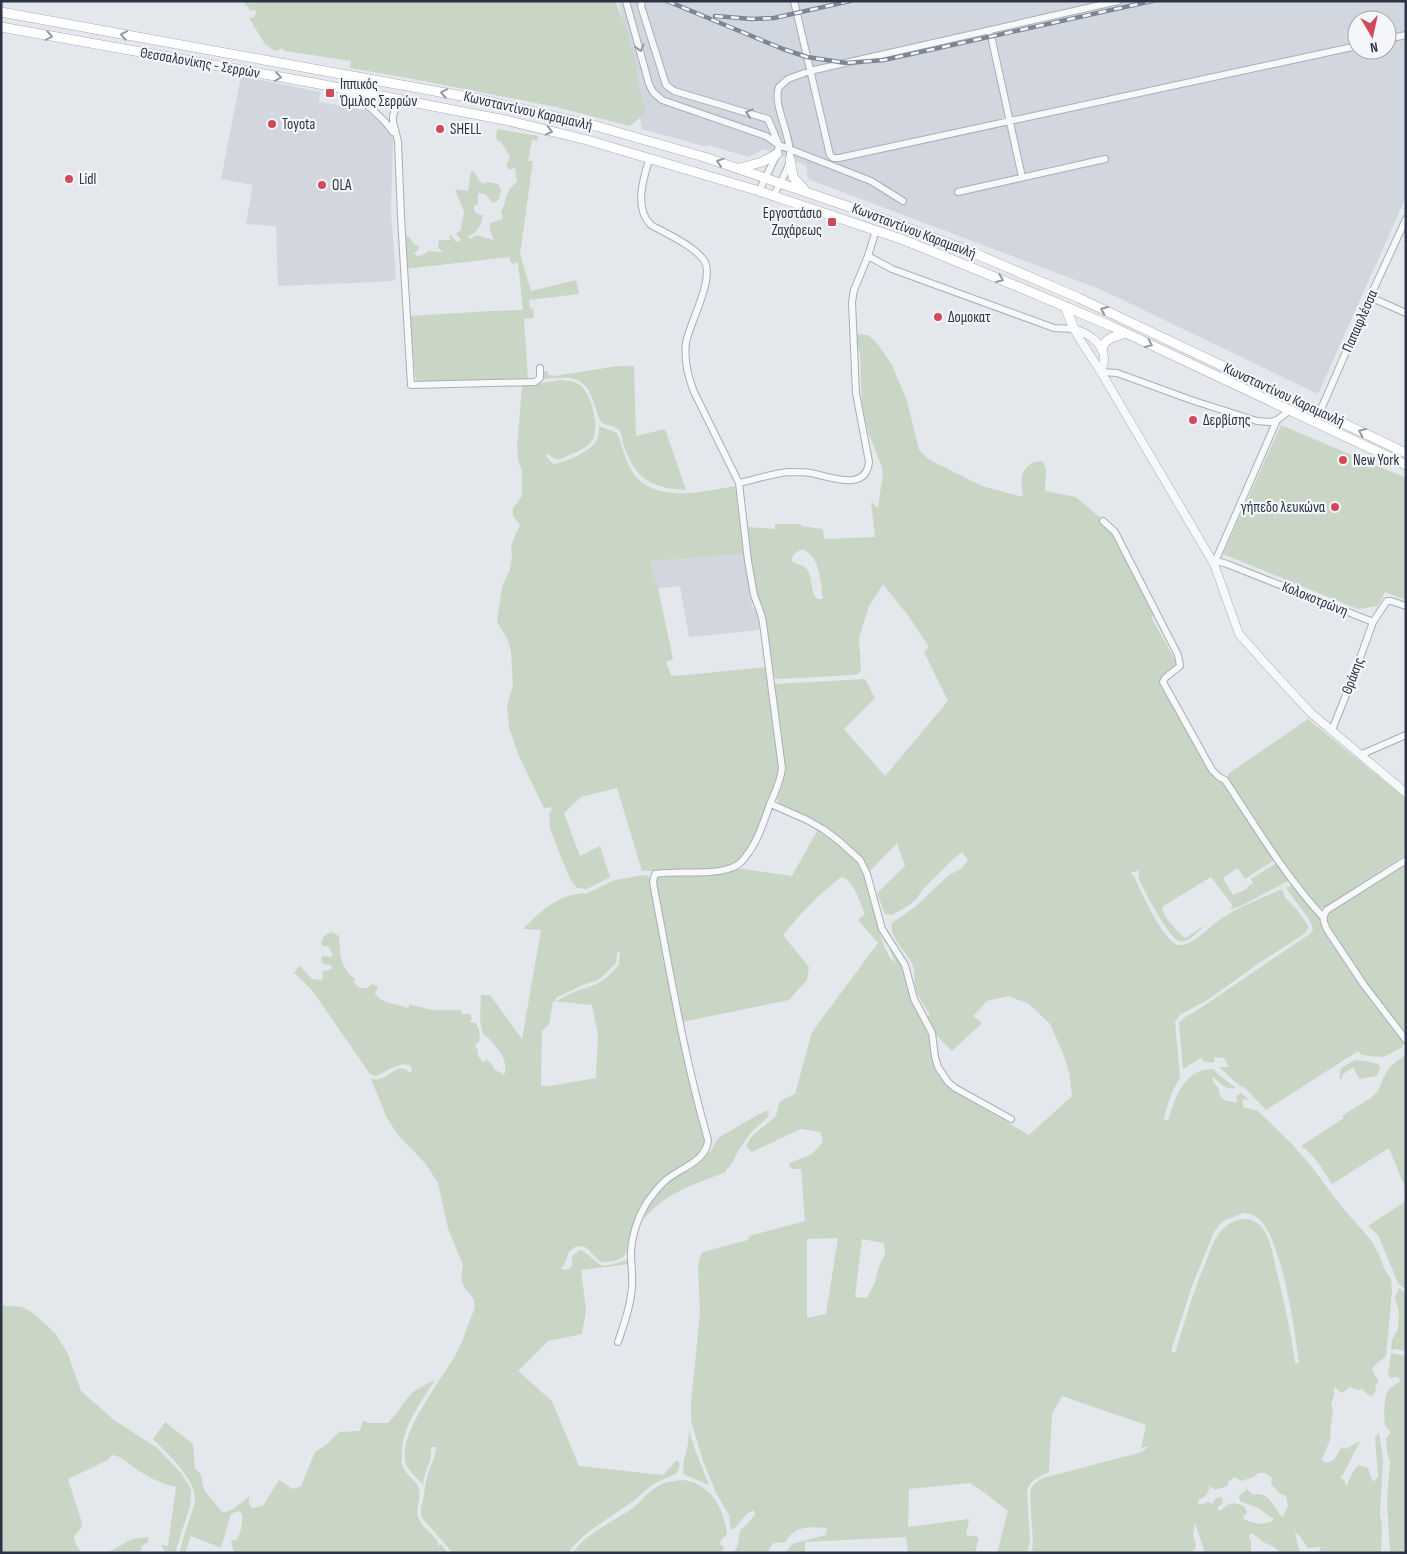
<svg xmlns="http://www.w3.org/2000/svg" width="1407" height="1554" font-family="'Sofia Sans Condensed',sans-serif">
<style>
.built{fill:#d2d6de;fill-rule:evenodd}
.green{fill:#c9d6c5;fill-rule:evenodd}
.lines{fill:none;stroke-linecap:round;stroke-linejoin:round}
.minor-casing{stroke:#a9aeb7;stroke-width:8}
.tertiary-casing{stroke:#a9aeb7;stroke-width:9}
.secondary-casing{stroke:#a9aeb7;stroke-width:10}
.minor{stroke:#f7f8fa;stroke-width:6}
.tertiary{stroke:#f7f8fa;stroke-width:8}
.secondary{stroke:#fff;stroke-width:9}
.rail-casing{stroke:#7d8696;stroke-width:4.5}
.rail{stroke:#f4f6f9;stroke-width:2.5;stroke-dasharray:8;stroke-linecap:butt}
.oneway{stroke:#959aa2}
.oneway2{stroke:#9196a0}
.poi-dot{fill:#d1495b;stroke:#f4f6f9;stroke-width:2}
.labels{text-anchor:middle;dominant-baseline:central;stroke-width:4.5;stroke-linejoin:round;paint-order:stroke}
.street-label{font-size:15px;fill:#2b3445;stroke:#f4f6f9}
.poi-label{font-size:15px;fill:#2b3445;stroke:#f4f6f9;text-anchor:start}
</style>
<rect width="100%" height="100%" fill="#e4e7ec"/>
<path class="built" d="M619,1H1406V197L1318,394L1102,290L808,179L806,165L763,149L749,157L708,145L707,147L642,129ZM1357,20H1387V50H1357Z
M241,76L320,92L319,102L365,110L383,124L392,134L393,139L391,211L396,279L392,281L375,282L278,286L276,226L246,224L253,185L221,179Z
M745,554L752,607L757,611L760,630L689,637L680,586L658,588L650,561Z"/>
<path class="green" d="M244,1H615C622,19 630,30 631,49C638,57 635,70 637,81C639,92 644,101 646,113L630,126L556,107L413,79L350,68L351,61L285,51L281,48L279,50L275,51L265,44L249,18L254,17L257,11L249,10V7L245,5Z
M497,129L538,136L537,141L532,140L528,161H533L520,254L531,291L576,280L579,294L529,300L530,309L533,308L534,318L524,319L528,380L417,382L415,376L410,316L490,311L523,310L518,262L512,264L509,257L405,269L404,236H408L415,245L419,246L418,250L414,253L417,256L423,255L428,251L443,252L438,248L439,240H451L449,237L451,235L455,241L459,242L461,239L456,234L461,230L464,212L455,189L468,191L471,171L474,172L482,184L487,182L498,184L501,190C500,195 500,201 493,203L485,194L478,193V204L474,206V210L477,214L483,215C482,225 477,233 467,237L471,239L476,235L494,240L490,231V223L503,219L501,212C507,201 505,190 517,182L515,167L510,170L506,166L510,157L501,142L498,141L496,137Z
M855,334L868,335L876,342L892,365L907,401L919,450L928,459L982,486L1023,497C1022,485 1018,476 1028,466C1033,462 1037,460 1043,462L1046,469L1045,491L1076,497L1112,528L1156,614L1151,617L1178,665L1159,681L1161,687L1204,758L1223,782L1276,859L1245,879L1238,868L1223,878L1233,895L1238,892L1239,893L1248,888L1247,887L1253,883L1251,879L1273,865L1279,863L1290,880L1241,906L1228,910L1233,906L1211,877L1165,905L1162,908C1165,920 1177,930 1185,938L1205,925C1199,931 1188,944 1179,941C1170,939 1144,891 1140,881C1138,877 1139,874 1139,870L1130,873L1134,876C1140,890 1164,943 1179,945C1189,947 1207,930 1214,924C1234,908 1259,900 1282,889L1285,897L1297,910L1308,926L1307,931L1304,934L1259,963L1209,999L1180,1015L1175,1022L1180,1078C1171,1091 1168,1104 1164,1119L1168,1121C1175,1097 1184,1069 1213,1069L1219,1075L1236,1088C1225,1090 1221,1084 1213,1077L1212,1078L1214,1083L1219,1089L1220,1096L1224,1100L1237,1103L1236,1096L1241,1093L1249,1100L1243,1099V1107L1258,1111L1291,1143L1311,1166L1342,1207L1371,1240L1379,1255L1385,1270L1391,1279L1392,1291L1386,1356L1375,1365L1372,1370L1375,1376L1378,1379V1383L1375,1386L1376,1391L1372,1396L1367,1394L1362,1389L1358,1390L1350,1387L1342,1393L1334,1387V1396L1331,1403L1333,1409L1330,1433L1331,1438L1322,1459L1326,1463L1334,1460L1342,1447L1346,1449L1360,1441L1343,1475L1340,1477L1345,1481V1486C1352,1481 1349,1473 1359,1465L1368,1468L1373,1482L1378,1477L1375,1438L1379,1432L1383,1460L1380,1514L1382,1526L1381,1553H1318L1321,1547L1308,1548L1299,1535L1295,1533L1299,1550L1302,1553H1280C1275,1545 1268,1546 1262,1541C1258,1538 1256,1535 1251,1533L1249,1537L1251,1541V1553H1205L1195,1523L1193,1534L1196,1545L1195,1550L1189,1553H1031L1033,1543L1030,1496L1031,1488L1035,1483L1043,1478L1142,1452L1149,1446L1141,1448L1146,1425L1062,1396L1052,1414L1049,1472C1038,1477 1030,1480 1027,1491L1030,1542L1027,1553H997L1008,1511L985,1493L970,1483L909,1489L908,1527L969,1519L966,1535L979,1537L975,1553H908L906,1537L805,1542V1553H785L792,1544L826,1535L827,1528C810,1527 794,1525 786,1542L774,1543L770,1547L768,1553H734L738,1544L740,1531L755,1515L754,1510C741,1515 740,1527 731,1530L729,1519L730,1517L716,1493L703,1461L691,1421V1402L700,1314L698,1269L700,1256L703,1252L748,1240L749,1236L805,1221L801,1169H793L789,1166L790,1163L812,1154L823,1142L820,1132L801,1129L752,1152L746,1146L751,1137L776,1116L779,1103L784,1099L795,1094L812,1032L878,943L858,920L865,914C860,903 853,878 841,877C819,894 801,913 783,935L809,967L807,980L789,1000L682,1022L679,998L655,886L657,878L660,875L736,868L792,876L818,829C833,839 856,854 863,871C873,892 878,950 895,963L887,941L900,958L928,1029L935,1069L939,1075L954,1091L1029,1135L1072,1096L1069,1072L1063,1053L1050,1024L1029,1004L1008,996L987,1001L973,1016L982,1023L952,1051L937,1036L935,1037L926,1018L930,1014C924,1006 918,997 915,987C914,979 916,971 912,964C906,950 889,939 892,923L915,907L949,875L961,869L968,860L962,852L953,859L924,888L917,898L908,906L892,915L885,914L877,893L905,866L897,843L868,873L850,847L839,837L815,821L781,806L777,799L781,786L773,686L775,684L865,679L875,698L844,729L885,776L948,701L924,652L929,647L910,618L883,584L869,606L859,638L861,670L858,674L853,675L779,679L773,678L765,615L760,603L755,586L747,527L775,529V524H801V526L823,529L824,539L875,537L871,502L878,508L883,473L882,467L868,432L862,404L860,353L856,343ZM803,549C821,559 820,580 823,599H817C809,590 814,577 806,568C802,564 795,564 791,561C793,553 796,552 803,549ZM1243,1213C1250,1213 1255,1215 1260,1220C1282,1241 1295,1331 1299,1363H1295C1291,1331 1284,1301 1276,1269C1273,1257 1271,1240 1263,1229C1251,1213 1232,1218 1221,1231C1214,1239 1211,1249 1207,1259C1194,1289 1185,1321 1175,1353L1171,1351L1192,1286L1214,1232L1223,1221ZM838,1238L826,1314L807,1318V1239ZM862,1239L884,1243L885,1254L879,1266L875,1282L867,1298L855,1297ZM1259,1473H1265L1272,1478L1271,1484L1279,1493L1286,1496L1288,1506L1283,1517C1273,1510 1271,1490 1253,1495L1247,1489L1239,1496L1240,1501L1260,1509L1270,1517L1274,1518L1271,1522L1259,1524L1245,1520L1243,1517L1247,1513L1245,1507C1234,1501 1229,1502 1220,1511L1217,1508L1223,1503L1222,1497L1216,1498L1212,1504L1209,1502L1199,1505L1198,1500C1206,1498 1208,1493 1210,1486L1215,1490L1227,1486L1229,1481L1234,1477L1242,1481L1253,1477Z
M618,366H634L636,436L665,429L686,490C649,488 635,478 623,443C622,439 622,432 618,429C613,425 606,426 601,422C597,415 596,407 593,400C583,372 565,378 541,379L542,372L547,371L549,375L554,376Z
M561,380C568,381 575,381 580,385C592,394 601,430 591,442C585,450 570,454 561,459C555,460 552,458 548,454L545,455L553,464C564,463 595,450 598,438C599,435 599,430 599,426L617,433C623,447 626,466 637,478C662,504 707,490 737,486L745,554L650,561L658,588L673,659L666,662L671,675L676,676L766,667L778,756L779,770L772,794L750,846L743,857L731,866L716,869L642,871L617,788L581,797L564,813L580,856L600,846L610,877L587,889L577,888L570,879L550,829L549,814L553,807L544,808L518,754L509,727L507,707L513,685L511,652L508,640L497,622L502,587L510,569L512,555L511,546L517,531L520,525L513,516V508L522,496V471L519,463L517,448L522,386Z
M1281,425L1406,478V600L1385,592L1378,606L1358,609L1223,554Z
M1308,719L1406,799V854L1324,908H1319L1293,878L1228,781V774Z
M1406,859V1038L1382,1006L1327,925L1326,916L1328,913Z
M644,875L648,876L651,880L678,1030L705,1141V1148L692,1160L663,1180L633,1230L626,1254L623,1257L618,1260L605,1262L599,1261L587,1248L582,1246L575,1247L569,1252L564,1265L562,1267V1269C566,1270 570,1269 572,1266V1256L580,1250L583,1251L602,1266C612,1265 619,1262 628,1260L630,1264L581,1270L586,1310L582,1334L548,1341L518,1371L552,1401L579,1466L663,1475L677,1460L680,1464L678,1472C671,1477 662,1479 654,1484C645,1490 638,1498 629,1504C608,1519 583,1532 568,1553H453L422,1518C419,1509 423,1503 424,1494C425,1487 426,1481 428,1474C431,1463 435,1461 436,1447H431C432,1463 424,1471 423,1485C418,1478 409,1472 406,1464C396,1435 442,1380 456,1354C464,1340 468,1323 475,1308L474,1299L466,1290L461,1279L463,1265L448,1228L438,1183L425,1163L398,1135L387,1118L371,1079C373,1079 378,1080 380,1079C390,1076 400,1061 410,1073L412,1071L410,1065C397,1062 387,1071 376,1076L370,1074L312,990L293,972H295L298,967L300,966L312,979L321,980L323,978L322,972L331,969L332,966L322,963L321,958L323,956L332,957C333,952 331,950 327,946H323L321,944L324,936L331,932L339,936C340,952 340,969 355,979L354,982C357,988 361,988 367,988L372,984L378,986L375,994C383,1004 395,1003 406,1008L409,1007V1004L432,1010H460L463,1014H470L472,1018L470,1022L476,1023L479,1030L480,1040L475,1045L478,1051C477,1056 480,1059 484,1063L485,1060C490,1061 493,1065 494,1069L504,1075C511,1059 492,1042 482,1032L480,1019L481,995H490L522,1039L541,930L523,929C541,911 556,896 583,893L585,894L615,880ZM620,952L619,965L606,978L597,984L574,992L556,1001V998L585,984L596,981L602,977L616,963L617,953ZM553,1001L592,1005L598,1035L596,1078L550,1086H541L542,1031L549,1024Z
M1290,886H1294L1314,912L1320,917L1404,1041L1402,1049L1401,1048L1383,1057L1362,1055L1358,1051L1266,1110L1245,1088L1240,1086L1219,1067H1229L1224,1058L1215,1057L1214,1063L1205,1062L1201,1058L1183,1069L1179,1023L1185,1017L1196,1011L1311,933L1313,929L1309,919L1287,890V887Z
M1406,1055V1190L1389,1148L1332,1184C1323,1170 1315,1155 1301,1146L1344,1118L1342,1116C1352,1108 1366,1103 1375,1094C1380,1089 1381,1082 1384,1077C1389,1066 1396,1061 1406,1055Z
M1355,1060L1366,1061L1378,1064L1380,1068L1377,1076L1363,1078L1360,1080L1353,1067L1342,1075L1343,1078L1339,1079L1341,1068Z
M769,1110L768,1117C758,1126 748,1134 741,1147C736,1154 733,1165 726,1170V1172C694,1185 667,1191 644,1219L648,1204L663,1184L702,1159L711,1151L718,1138L759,1114Z
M1406,1201V1290L1398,1283L1378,1235L1368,1226Z
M1399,1288L1404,1292L1406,1297V1352L1396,1349L1391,1350L1392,1340L1398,1329L1399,1312L1395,1298Z
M1,1305L22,1307L33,1313L55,1333L68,1354L81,1391L114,1420L157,1448L181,1473L191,1489L190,1506L175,1553H166L161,1545L168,1546L176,1487C162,1484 148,1477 136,1469C126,1462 124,1457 112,1455L108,1460L68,1479L82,1523L81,1528L74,1536L75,1542L81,1553H1Z
M1391,1353L1406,1356V1553H1390L1387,1502L1390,1461L1387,1453L1386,1438L1391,1433C1390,1431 1388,1429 1386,1427C1383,1422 1384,1396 1388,1391C1390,1387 1396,1385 1400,1381V1379L1397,1377L1390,1378L1388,1374Z
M435,1380C421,1403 403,1424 402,1452C402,1456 401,1461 402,1464C404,1474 416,1479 419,1489C422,1499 414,1509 419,1519C424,1531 435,1532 439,1546L441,1544L448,1553H234L231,1540H236C241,1533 243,1523 242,1514L238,1511L231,1514L221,1548L191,1536L185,1553H180C183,1534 191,1518 195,1501C198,1481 166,1452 153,1439L165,1422L193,1444L195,1468L201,1475L204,1490L223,1513L233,1509L249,1497V1504L252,1508L263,1506L279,1480L293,1489L301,1486L315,1452L327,1444L339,1432L360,1431L363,1420L369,1423H388C397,1414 402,1404 411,1394C417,1388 427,1384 435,1380Z
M689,1430L694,1447L709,1485L683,1474L684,1460L688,1444Z
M683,1480C711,1484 724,1508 727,1534L721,1540L720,1544L724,1547L723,1551L717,1553H573C583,1535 616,1520 633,1508C642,1501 649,1490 660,1485C667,1481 675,1481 683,1480Z
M148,1537V1542L142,1546L140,1553H107L132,1539Z"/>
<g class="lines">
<g class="minor-casing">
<path id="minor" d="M626,1L649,84L653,92L662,100L766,136L779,145L871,181L903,201
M642,1L641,6L666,85L674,91L768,119L779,145L777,154L759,191
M794,1L830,155L833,158H839L1357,46
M990,31L1022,177
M1387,39L1406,35
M346,91C362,100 383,117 393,132
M398,100L393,116V122L398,141L401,217L411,385L535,382L540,378V368
M958,192L1105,159
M773,197C778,186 790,168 790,157C792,136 772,105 779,87L788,79L810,71L1118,1
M868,256L892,269L1054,328L1074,329
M1370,297L1406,313
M1101,372L1117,373L1194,401L1257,421L1270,422L1277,420
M1315,423L1370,297L1406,219
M739,483C756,479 772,474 788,472C796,472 804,472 811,473C830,477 866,492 869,462L856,393L852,302L854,290L868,256L876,230
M1103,521L1115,532L1178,655L1180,666L1165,678L1163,682L1212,770L1219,777L1225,780C1256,827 1285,876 1323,917
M1214,564L1220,562L1227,564L1373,622L1387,601H1391L1406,606
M1214,564L1277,420L1289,411
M1332,730L1352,680L1373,622
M1360,755L1406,735
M771,804L807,820L823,829L839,841L860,860L867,874L882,929L905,965L914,999L932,1033L935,1057L938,1067L948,1082L955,1088L1011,1119
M1406,860L1327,910C1321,917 1324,924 1328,931L1364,985L1406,1040
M618,1342C624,1324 631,1305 632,1286C633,1276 631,1265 631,1255C631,1237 638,1216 648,1201C653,1194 659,1186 666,1180C680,1168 707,1161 708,1140C684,1057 670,972 654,888L653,881L655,874C679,870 709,876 731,868C737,866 743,861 746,856C758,841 764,821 770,804C775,792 781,781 782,768L763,623L761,614L754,595L748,561L739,483L694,392C688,377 684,360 686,343C689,323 717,276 703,259C692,245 667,234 651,225C634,209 643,179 649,160"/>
</g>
<g class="tertiary-casing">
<path id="tertiary" d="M1074,329L1079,338L1101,372L1214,564L1239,634L1273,672L1311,713L1406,793
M1074,329C1088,333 1105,344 1104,360C1104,364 1102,368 1101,372"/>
</g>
<g class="secondary-casing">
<path id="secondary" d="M1,12L473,98L596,126L704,157L873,215L974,253L1079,298L1406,453
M1,27L314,83L505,120L587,140L759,191L904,240L1019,287L1111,326L1406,465
M790,159L793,177L804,189
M740,168L762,162L777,154
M1065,306L1074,329
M1102,350C1104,338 1115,337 1125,333"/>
</g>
<use href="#minor" class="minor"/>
<use href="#tertiary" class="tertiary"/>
<use href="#secondary" class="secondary"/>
<g class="rail-casing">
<path id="rail" d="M667,1L783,49L807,57L846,63L884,60L1152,1
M715,16L752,19L774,18L850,1"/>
</g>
<use href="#rail" class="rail"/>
</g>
<defs><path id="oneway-chevron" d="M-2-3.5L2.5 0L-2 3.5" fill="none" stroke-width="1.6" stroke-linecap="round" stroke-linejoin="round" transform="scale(1.25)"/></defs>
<g class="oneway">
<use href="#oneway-chevron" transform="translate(124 35) rotate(-170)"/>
<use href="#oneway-chevron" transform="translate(49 36) rotate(10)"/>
<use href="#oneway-chevron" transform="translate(278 77) rotate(9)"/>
<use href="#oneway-chevron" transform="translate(444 93) rotate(-169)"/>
<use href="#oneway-chevron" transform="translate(549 131) rotate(14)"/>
<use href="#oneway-chevron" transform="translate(720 162) rotate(-162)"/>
<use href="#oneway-chevron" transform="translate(1000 279) rotate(23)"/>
<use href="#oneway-chevron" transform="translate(1104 310) rotate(-155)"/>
<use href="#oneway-chevron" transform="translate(1149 344) rotate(25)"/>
<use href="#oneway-chevron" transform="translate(1362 432) rotate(-155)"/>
</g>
<g class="oneway2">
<use href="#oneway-chevron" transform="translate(640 48) rotate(75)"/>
<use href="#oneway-chevron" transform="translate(749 113) rotate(-163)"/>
</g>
<g class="poi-dot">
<rect x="325" y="88" width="10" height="10" rx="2.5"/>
<circle cx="272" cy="124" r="5"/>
<circle cx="440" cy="129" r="5"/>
<circle cx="69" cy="179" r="5"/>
<circle cx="322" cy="185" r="5"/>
<rect x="827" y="217" width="10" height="10" rx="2.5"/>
<circle cx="938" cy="317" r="5"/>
<circle cx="1193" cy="420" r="5"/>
<circle cx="1343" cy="460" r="5"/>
<circle cx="1335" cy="507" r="5"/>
</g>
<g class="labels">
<g class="street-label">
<text transform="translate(200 63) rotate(10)">Θεσσαλονίκης - Σερρών</text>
<text transform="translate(528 111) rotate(13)">Κωνσταντίνου Καραμανλή</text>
<text transform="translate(914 231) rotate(21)">Κωνσταντίνου Καραμανλή</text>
<text transform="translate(1360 321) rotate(-66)">Παπαφλέσσα</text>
<text transform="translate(1284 395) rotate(25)">Κωνσταντίνου Καραμανλή</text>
<text transform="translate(1315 599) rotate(22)">Κολοκοτρώνη</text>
<text transform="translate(1353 676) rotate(-69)">Θράκης</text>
</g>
<g class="poi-label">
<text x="340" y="84">Ιππικός<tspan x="340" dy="17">Όμιλος Σερρών</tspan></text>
<text x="282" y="124">Toyota</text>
<text x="450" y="129">SHELL</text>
<text x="79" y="179">Lidl</text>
<text x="332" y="185">OLA</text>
<text x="822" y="213" text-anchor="end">Εργοστάσιο<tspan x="822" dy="17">Ζαχάρεως</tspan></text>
<text x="948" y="317">Δομοκατ</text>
<text x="1203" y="420">Δερβίσης</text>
<text x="1353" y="460">New York</text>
<text x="1325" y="507" text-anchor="end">γήπεδο λευκώνα</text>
</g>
</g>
<rect width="1407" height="1554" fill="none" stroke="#2b3445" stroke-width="5"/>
<g transform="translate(1372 35) rotate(171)"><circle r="24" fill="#f4f6f9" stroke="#a4a8b1"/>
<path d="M0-4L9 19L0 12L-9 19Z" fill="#d1495b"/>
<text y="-8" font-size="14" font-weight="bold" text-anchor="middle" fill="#2b3445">N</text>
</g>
</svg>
